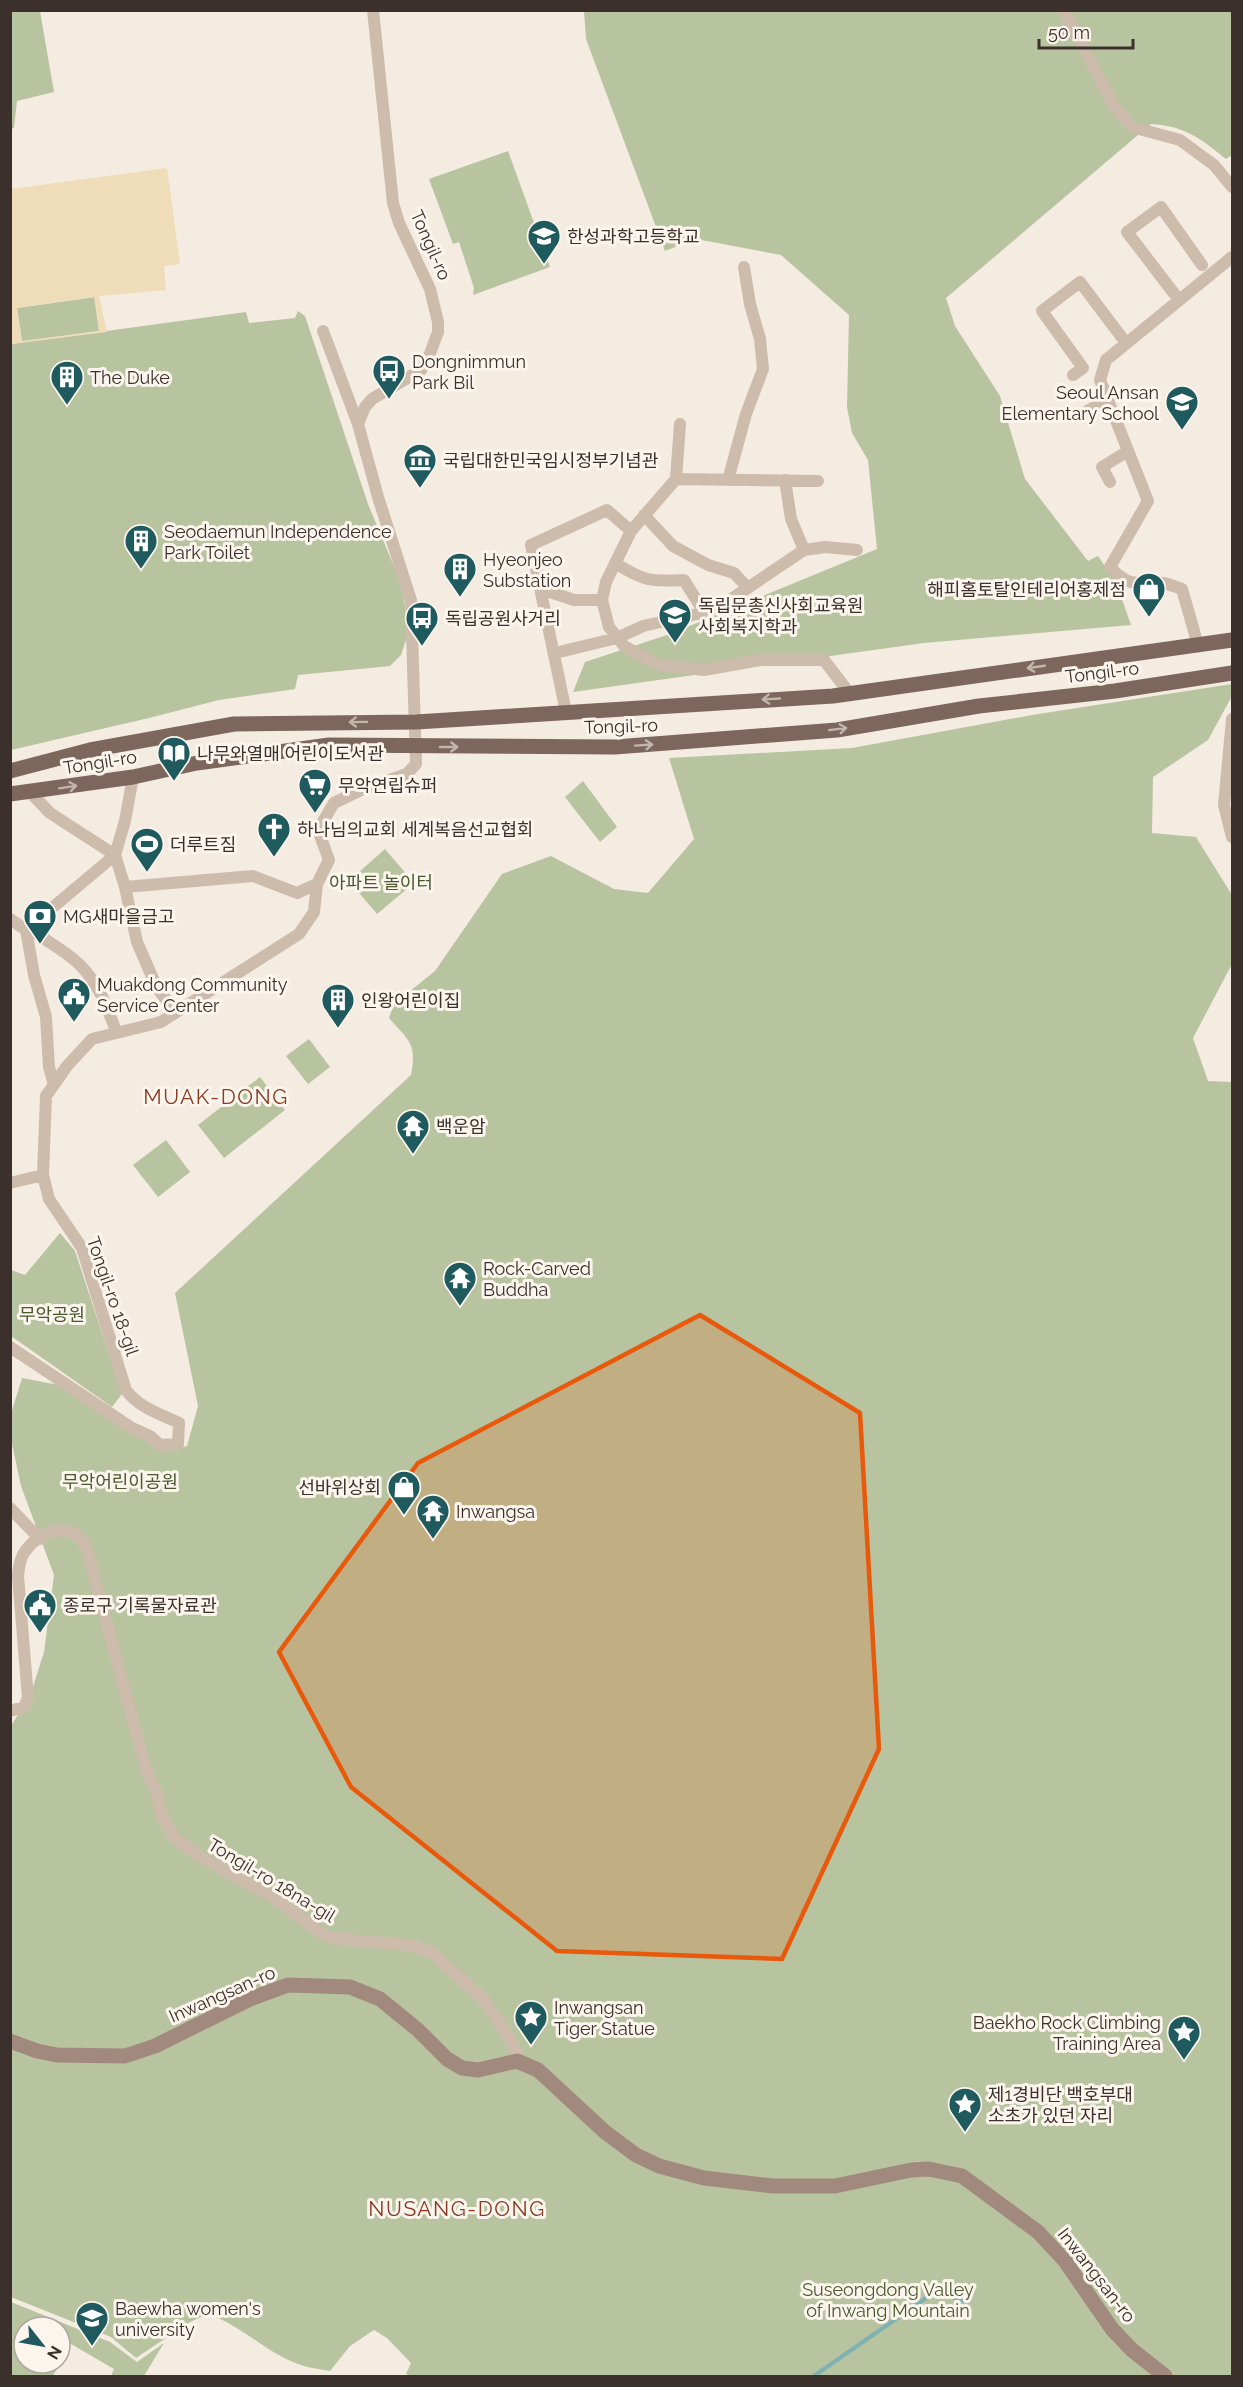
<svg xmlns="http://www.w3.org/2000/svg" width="1243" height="2387" font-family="Raleway,'Noto Sans KR',sans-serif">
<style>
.green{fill:#b8c4a0;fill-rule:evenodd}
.sand{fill:#efdcb8;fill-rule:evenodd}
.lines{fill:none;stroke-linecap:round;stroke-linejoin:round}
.stream{stroke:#7fb0b2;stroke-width:4}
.street{stroke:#cdbbac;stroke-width:12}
.secondary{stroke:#a18a7d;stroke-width:15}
.primary{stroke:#7d675c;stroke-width:15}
.oneway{stroke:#c2b5ac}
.marked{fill:#e8590c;fill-opacity:0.2;stroke:#e8590c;stroke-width:4.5;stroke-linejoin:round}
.labels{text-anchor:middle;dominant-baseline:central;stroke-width:6;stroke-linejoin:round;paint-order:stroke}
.poi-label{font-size:18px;fill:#3b302b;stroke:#fbf5ee;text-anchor:start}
.street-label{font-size:18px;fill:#3b302b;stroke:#fbf5ee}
.park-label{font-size:18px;fill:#4a5a2e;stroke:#fbf5ee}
.quarter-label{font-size:21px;letter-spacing:1.5px;fill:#8c3b22;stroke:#fbf5ee}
</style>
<rect width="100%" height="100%" fill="#f4ebe1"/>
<path class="green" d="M11,10L40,11L54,92L17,101L14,128L11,129Z
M584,11H1232V155L1226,159C1200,138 1185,126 1151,124L946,298L955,326L1000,396L1025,479L1088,561L1098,556L1116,582L1131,625L924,643L573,692L585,662L670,634L877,549L868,460L852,433L847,407L849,315L781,255L696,239L665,251L586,39Z
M508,151L550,267L473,295L474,288L459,242L453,244L429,179Z
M95,297L99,331L22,342L17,308Z
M298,311L305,316L368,504L403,588L408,634L401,655L390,666L298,675L295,689L219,700L149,718L11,750V344L246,312L249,323L295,318Z
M1232,684V696L1208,740L1153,777L1152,833L1196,837L1232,895V964L1193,1038L1208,1081L1232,1082V2376H411L406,2374L411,2363L387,2338L374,2330L350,2346L330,2371C320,2369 308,2368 298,2364C265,2352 241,2325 208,2314L190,2322L136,2358L111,2337L11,2297V1726L31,1693L44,1652L54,1575L21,1486L11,1439L10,1417L22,1378L69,1387L174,1449L187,1446L198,1406L175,1293L411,1075C417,1043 409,1041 389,1018L394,1004L435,971L502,874L551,856L614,889L648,893L694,839L669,758L852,748L1032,715Z
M583,781L617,827L600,842L565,797Z
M385,849L414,883L377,914L349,881Z
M309,1039L330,1067L308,1084L286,1056Z
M260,1077L285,1110L224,1158L198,1125Z
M166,1140L190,1172L158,1197L133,1165Z
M60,1233L75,1251L122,1394L112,1407L11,1336V1270L25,1275Z
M11,2302L110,2342L137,2362L164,2343L144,2376H111L114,2369L71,2344L53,2376H11ZM24,2327H60V2363H24Z"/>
<path class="sand" d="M167,168L180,264L164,266L166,290L99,296L107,332L11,344V189ZM94,297L99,331L22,341L17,308Z"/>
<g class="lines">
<path class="stream" d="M814,2376L936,2291L964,2301"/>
<path class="street" d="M1064,10L1115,108L1132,127L1180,140L1214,165L1232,187
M1179,300L1127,232L1161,207L1202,265
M323,331L358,424
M1073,375L1083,368L1042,311L1080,282L1126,343
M1087,411L1108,400
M680,424L676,479L631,531L606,582L602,600L609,627L624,646L656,664L704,670L760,660H824L850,694
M676,479L818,481
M728,480L746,414L763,369L760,339L750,304L744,267
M785,480L791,519L804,550
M1110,482L1102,467L1128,451
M644,515L673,546L708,565L734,573L747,587
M615,563C644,581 650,582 684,580L704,612
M541,589L574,600H602
M1198,645L1182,589C1176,587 1169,584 1163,583C1136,580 1133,591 1110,567L1148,501L1100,380L1106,360L1232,257
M555,653L617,638L643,626L715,610L804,550L825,547L857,550
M566,712L531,545L607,510L631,531
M1232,719L1224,805L1232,837
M133,777L125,821L115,855L125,887L137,942L157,988L175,1011
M125,887L253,876L297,893L317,884
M10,919L26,930L34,975L46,1017L49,1067L54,1085
M30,929C46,941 66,951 80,965C99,984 107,1007 116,1031
M26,930L115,855L50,813L30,792
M10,1183L43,1175
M10,1347L132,1428L150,1436L160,1445L178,1444L179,1423C160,1414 138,1407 126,1390L82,1248L49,1199L43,1175L46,1096L67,1066L92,1039L161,1022L299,934L314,912L317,884L329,860L318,830L334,803L365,788L407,774L416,764L411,600L378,497L358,424L365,407L372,399L421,370L428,359L438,332V322L430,289L399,223L393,203L373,10
M10,1508L40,1539
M10,1711L24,1707L28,1698L18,1576C19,1569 19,1560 24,1553C40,1529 73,1519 87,1549L146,1769L157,1793L161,1814L174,1837L197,1855L270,1895L324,1935L338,1939L410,1945L431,1952L483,1999L507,2034L516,2051L517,2061"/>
<path class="secondary" d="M10,2041L37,2051L57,2055L125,2056L155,2046L250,1999L288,1985L350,1987L380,1999L418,2030L447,2059L462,2068L478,2070L517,2061L538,2070L605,2132L636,2155L659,2166L704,2178L773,2186H835L911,2170L929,2169L962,2176L1038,2232L1065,2261L1112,2329L1132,2350L1165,2376"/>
<path class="primary" d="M10,771L90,750L234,724L416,722L833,696L1232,640
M10,794L133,777L197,763L329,745L615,747L837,730L979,706L1115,691L1232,673"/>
</g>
<defs><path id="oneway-shaft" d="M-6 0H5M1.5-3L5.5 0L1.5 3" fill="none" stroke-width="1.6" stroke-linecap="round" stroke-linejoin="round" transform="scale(1.5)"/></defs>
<g class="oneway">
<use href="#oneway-shaft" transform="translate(1036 667) rotate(172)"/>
<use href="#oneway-shaft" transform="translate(771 699) rotate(177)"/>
<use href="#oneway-shaft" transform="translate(358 722) rotate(179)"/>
<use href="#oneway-shaft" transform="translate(838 729) rotate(-7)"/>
<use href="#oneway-shaft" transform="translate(644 745) rotate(-4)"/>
<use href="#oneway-shaft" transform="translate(449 747)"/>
<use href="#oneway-shaft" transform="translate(68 787) rotate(-9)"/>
</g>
<path class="marked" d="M700,1315L860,1413L879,1749L782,1959L557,1951L351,1787L279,1652L418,1463Z"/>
<defs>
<g id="school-pin" transform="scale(1.725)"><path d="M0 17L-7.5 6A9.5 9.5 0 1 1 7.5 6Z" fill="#1f5a5e" stroke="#fbf5ee"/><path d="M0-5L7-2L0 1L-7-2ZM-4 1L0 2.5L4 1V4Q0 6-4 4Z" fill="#fff"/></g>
<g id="bus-pin" transform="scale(1.725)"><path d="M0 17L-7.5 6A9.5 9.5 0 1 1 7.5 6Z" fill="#1f5a5e" stroke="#fbf5ee"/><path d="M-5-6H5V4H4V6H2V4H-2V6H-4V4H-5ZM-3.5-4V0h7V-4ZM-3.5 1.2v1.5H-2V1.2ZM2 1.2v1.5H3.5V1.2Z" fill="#fff"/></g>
<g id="building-pin" transform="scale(1.725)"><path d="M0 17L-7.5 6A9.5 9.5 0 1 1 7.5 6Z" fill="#1f5a5e" stroke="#fbf5ee"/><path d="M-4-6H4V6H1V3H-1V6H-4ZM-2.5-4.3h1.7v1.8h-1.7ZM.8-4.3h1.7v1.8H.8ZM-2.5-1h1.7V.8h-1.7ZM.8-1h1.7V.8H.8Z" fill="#fff"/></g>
<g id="museum-pin" transform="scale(1.725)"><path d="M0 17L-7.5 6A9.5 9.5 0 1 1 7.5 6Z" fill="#1f5a5e" stroke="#fbf5ee"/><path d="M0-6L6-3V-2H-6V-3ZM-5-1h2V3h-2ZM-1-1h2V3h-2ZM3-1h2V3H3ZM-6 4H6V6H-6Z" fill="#fff"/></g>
<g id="shop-pin" transform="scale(1.725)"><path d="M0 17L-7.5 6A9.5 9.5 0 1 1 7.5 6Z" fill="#1f5a5e" stroke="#fbf5ee"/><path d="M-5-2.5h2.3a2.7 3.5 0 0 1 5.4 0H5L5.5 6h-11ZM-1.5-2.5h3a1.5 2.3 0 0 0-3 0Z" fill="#fff"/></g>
<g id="university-pin" transform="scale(1.725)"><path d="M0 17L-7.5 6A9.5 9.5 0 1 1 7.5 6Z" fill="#1f5a5e" stroke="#fbf5ee"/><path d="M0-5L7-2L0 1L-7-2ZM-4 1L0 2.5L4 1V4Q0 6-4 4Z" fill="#fff"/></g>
<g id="library-pin" transform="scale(1.725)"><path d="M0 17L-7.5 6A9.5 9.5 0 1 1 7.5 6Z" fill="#1f5a5e" stroke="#fbf5ee"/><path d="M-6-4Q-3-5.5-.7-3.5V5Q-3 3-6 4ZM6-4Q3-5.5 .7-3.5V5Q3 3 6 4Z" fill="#fff"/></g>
<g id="supermarket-pin" transform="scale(1.725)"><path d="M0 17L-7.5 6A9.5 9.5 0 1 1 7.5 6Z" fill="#1f5a5e" stroke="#fbf5ee"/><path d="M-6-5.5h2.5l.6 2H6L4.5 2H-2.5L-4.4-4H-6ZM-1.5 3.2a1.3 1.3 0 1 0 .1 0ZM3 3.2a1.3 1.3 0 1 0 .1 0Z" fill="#fff"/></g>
<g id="church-pin" transform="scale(1.725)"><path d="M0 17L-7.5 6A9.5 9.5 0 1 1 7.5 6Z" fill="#1f5a5e" stroke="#fbf5ee"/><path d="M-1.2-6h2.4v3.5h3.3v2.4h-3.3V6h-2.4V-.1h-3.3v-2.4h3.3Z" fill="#fff"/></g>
<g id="stadium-pin" transform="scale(1.725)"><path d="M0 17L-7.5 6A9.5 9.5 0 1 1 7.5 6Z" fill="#1f5a5e" stroke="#fbf5ee"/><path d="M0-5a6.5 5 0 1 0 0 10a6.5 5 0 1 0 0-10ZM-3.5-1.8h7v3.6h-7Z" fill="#fff"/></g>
<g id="bank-pin" transform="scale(1.725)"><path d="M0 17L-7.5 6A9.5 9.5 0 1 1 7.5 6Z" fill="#1f5a5e" stroke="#fbf5ee"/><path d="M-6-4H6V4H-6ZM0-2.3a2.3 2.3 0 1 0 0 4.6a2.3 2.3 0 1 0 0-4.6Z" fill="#fff"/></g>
<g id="civic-pin" transform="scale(1.725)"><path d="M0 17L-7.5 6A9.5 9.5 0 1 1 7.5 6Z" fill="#1f5a5e" stroke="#fbf5ee"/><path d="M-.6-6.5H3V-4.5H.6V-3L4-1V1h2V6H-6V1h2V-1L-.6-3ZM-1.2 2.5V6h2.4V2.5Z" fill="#fff"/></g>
<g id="temple-pin" transform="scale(1.725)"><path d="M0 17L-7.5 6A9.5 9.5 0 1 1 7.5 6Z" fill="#1f5a5e" stroke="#fbf5ee"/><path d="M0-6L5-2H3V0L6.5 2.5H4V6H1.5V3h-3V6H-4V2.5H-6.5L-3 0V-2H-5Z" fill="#fff"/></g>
<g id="sight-pin" transform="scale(1.725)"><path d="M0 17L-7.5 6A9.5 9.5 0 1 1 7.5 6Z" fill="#1f5a5e" stroke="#fbf5ee"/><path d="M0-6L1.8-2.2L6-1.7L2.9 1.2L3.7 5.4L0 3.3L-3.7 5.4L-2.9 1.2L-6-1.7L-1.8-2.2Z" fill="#fff"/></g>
</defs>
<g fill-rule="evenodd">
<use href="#school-pin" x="544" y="236"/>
<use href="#bus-pin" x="389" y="371"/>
<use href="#building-pin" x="67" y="377"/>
<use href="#school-pin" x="1182" y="402"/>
<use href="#museum-pin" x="420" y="460"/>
<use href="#building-pin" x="141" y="541"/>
<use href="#building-pin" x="460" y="569"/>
<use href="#shop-pin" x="1149" y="589"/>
<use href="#university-pin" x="675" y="615"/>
<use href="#bus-pin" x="422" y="618"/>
<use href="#library-pin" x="174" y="753"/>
<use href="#supermarket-pin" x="315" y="785"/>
<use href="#church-pin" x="274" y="829"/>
<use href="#stadium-pin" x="147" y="844"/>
<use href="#bank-pin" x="40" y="916"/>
<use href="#civic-pin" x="74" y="994"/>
<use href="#building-pin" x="338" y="1000"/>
<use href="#temple-pin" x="413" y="1126"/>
<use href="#temple-pin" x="460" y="1278"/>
<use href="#shop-pin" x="404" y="1487"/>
<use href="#temple-pin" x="433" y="1511"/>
<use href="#civic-pin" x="40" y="1605"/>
<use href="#sight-pin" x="531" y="2017"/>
<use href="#sight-pin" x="1184" y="2032"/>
<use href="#sight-pin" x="965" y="2104"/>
<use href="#university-pin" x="92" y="2318"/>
</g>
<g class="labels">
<g class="poi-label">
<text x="567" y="236">한성과학고등학교</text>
<text x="412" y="361">Dongnimmun<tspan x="412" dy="21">Park Bil</tspan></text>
<text x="90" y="377">The Duke</text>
<text x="1159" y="392" text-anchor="end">Seoul Ansan<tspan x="1159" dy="21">Elementary School</tspan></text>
<text x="443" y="460">국립대한민국임시정부기념관</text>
<text x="164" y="531">Seodaemun Independence<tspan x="164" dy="21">Park Toilet</tspan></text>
<text x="483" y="559">Hyeonjeo<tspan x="483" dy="21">Substation</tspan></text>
<text x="1126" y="589" text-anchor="end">해피홈토탈인테리어홍제점</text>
<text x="698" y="605">독립문총신사회교육원<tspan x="698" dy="21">사회복지학과</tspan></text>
<text x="445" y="618">독립공원사거리</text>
<text x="197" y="753">나무와열매 어린이도서관</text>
<text x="338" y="785">무악연립슈퍼</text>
<text x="297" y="829">하나님의교회 세계복음선교협회</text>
<text x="170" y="844">더루트짐</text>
<text x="63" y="916">MG새마을금고</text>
<text x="97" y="984">Muakdong Community<tspan x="97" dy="21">Service Center</tspan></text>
<text x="361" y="1000">인왕어린이집</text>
<text x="436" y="1126">백운암</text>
<text x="483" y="1268">Rock-Carved<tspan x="483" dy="21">Buddha</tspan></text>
<text x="381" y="1487" text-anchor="end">선바위상회</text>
<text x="456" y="1511">Inwangsa</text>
<text x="63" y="1605">종로구 기록물자료관</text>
<text x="554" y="2007">Inwangsan<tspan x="554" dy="21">Tiger Statue</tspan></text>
<text x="1161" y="2022" text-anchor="end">Baekho Rock Climbing<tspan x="1161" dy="21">Training Area</tspan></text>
<text x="988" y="2094">제1경비단 백호부대<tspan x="988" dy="21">소초가 있던 자리</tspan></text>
<text x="115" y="2308">Baewha women's<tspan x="115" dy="21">university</tspan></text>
</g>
<g class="street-label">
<text transform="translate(431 245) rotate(66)">Tongil-ro</text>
<text transform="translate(1102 672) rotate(-7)">Tongil-ro</text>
<text transform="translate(621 726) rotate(-2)">Tongil-ro</text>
<text transform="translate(100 762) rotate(-9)">Tongil-ro</text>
<text transform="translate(113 1296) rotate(71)">Tongil-ro 18-gil</text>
<text transform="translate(272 1880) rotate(31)">Tongil-ro 18na-gil</text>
<text transform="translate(222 1994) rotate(-24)">Inwangsan-ro</text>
<text transform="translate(1097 2275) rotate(52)">Inwangsan-ro</text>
</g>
<g class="park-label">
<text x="381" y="882">아파트 놀이터</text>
<text x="52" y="1314">무악공원</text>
<text x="120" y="1481">무악어린이공원</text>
<text x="888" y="2289">Suseongdong Valley<tspan x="888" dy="21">of Inwang Mountain</tspan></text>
</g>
<g class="quarter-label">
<text x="216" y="1096">MUAK-DONG</text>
<text x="457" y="2208">NUSANG-DONG</text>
</g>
</g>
<rect width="1243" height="2387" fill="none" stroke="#3b302b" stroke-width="24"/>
<g transform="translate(42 2345) rotate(121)"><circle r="28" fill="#fbf5ee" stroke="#aea6a0" stroke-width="1.5"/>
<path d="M0-4.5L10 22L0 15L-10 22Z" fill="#1f5a5e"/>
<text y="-9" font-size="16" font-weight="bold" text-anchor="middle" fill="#3b302b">N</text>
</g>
<path d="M1039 39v9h94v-9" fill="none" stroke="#3b302b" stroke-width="3"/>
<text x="1048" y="39" font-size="18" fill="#3b302b" stroke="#fbf5ee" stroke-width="4.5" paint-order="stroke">50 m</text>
</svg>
